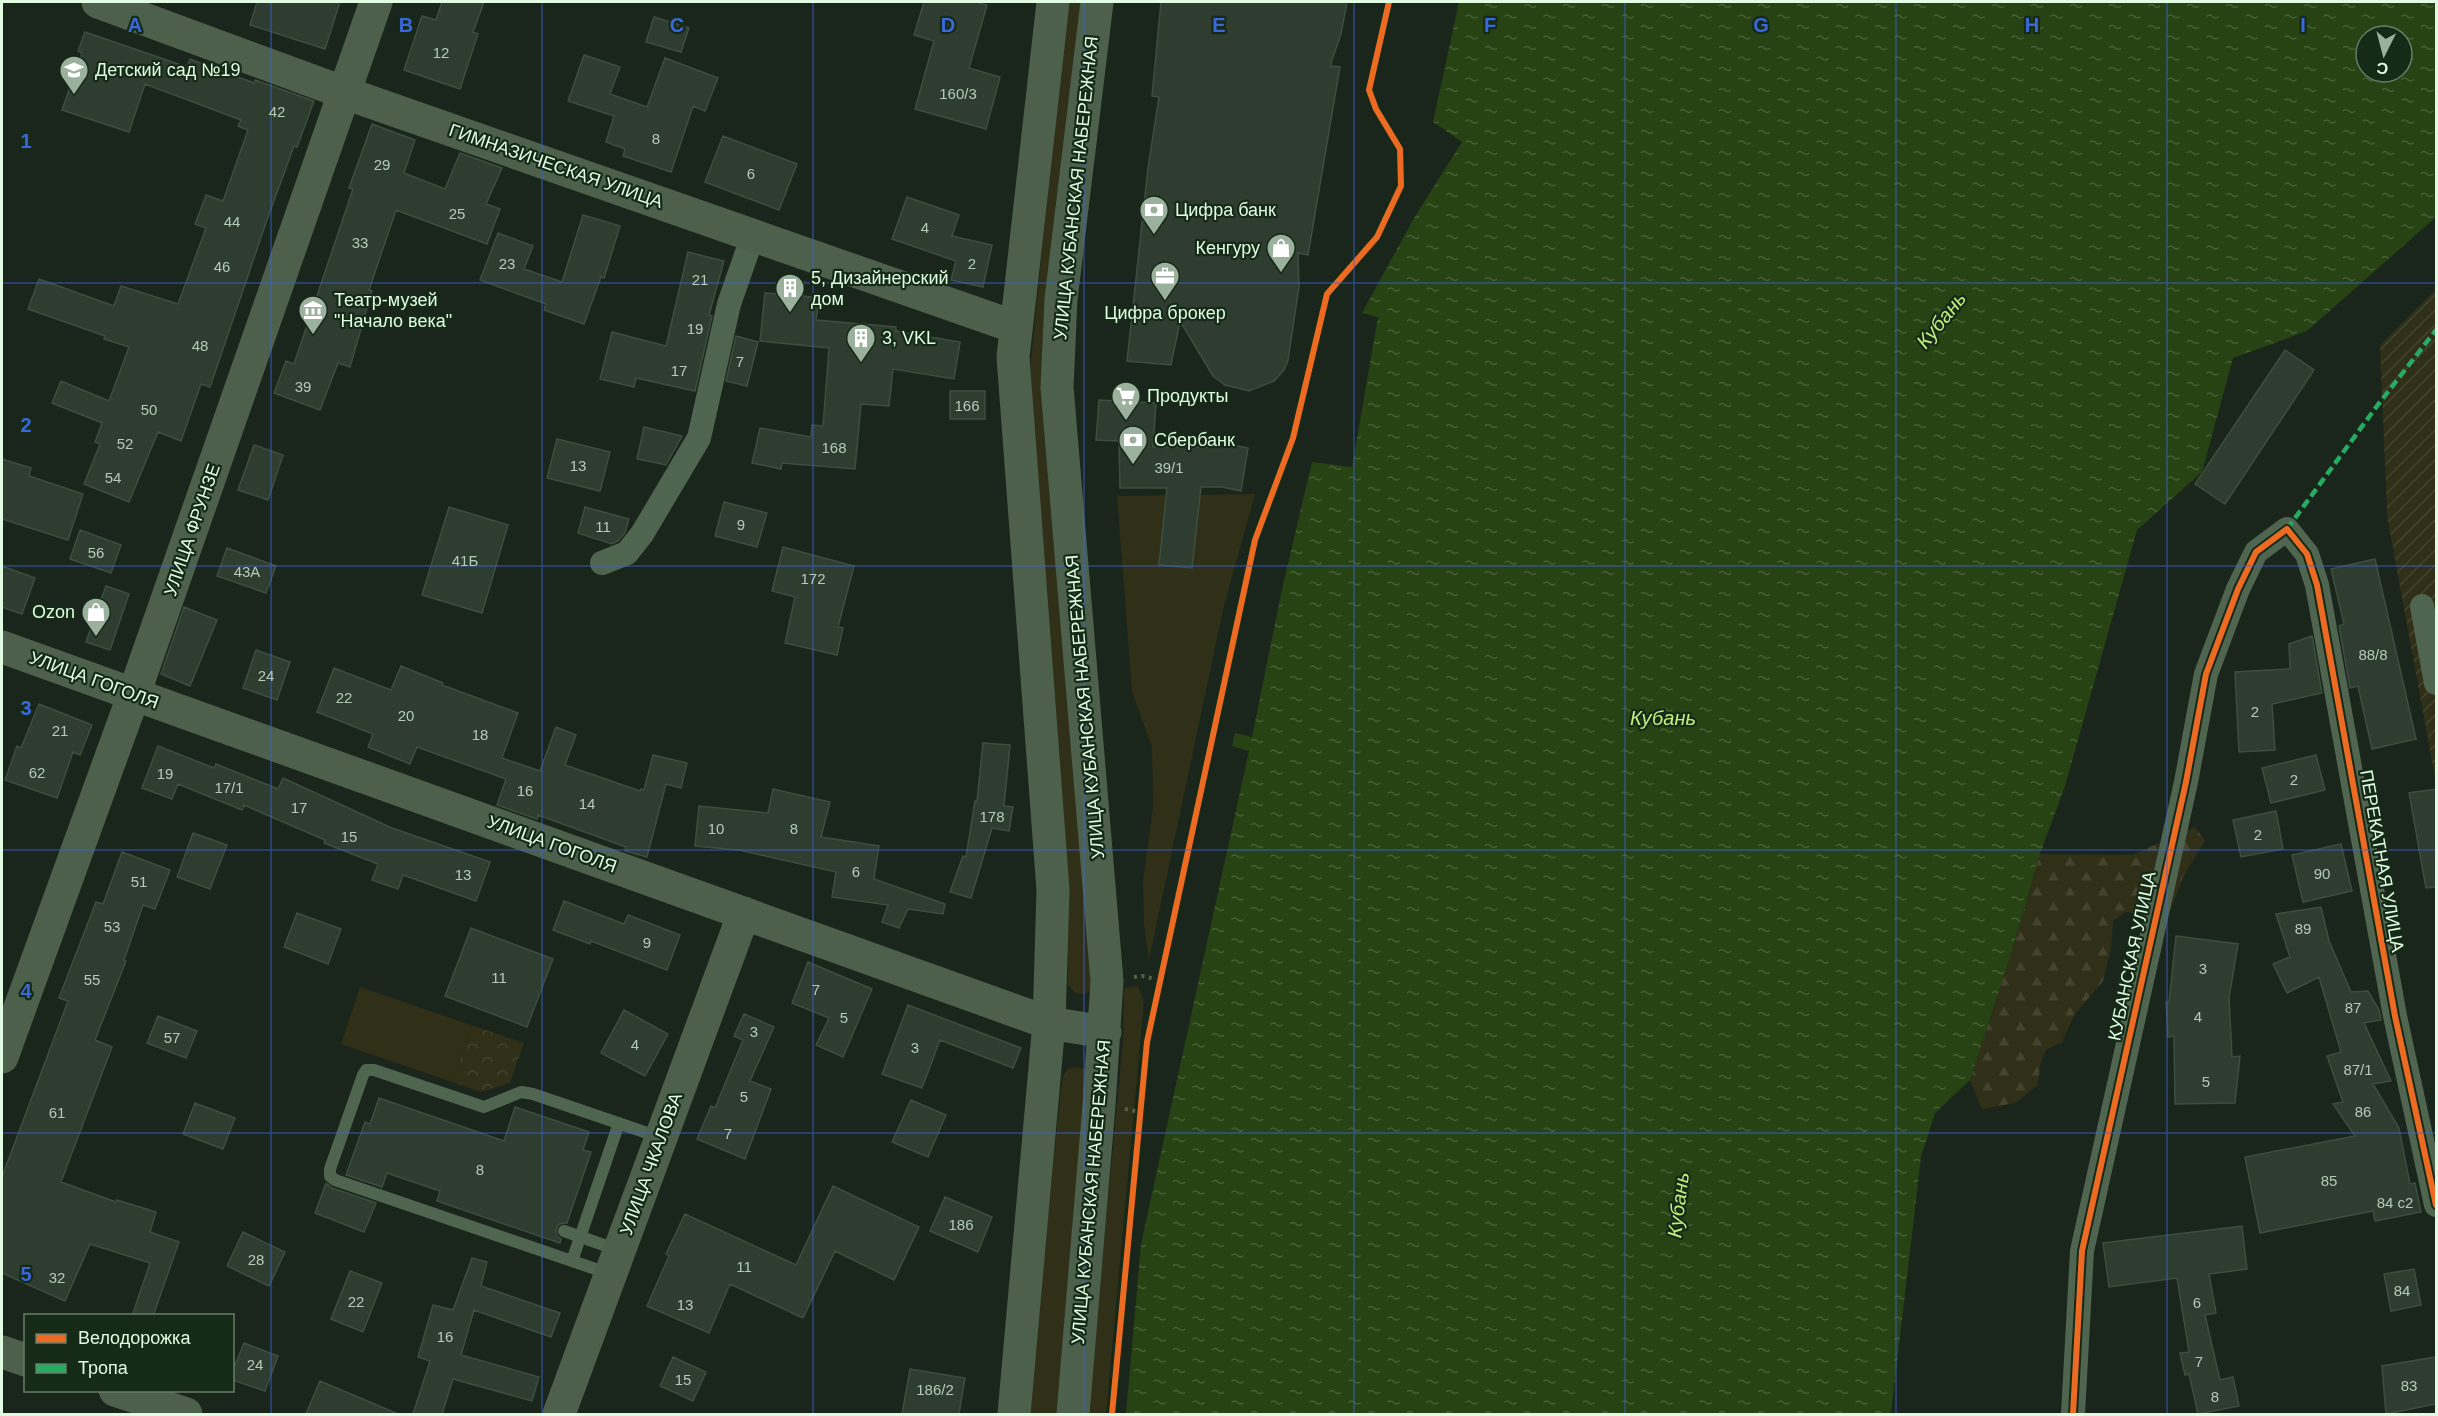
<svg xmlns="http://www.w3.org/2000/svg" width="2438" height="1416" font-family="Arial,sans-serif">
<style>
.grass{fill:#302f18}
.forest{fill:url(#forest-firs)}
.park{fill:url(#park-crowns)}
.garden{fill:url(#garden-furrows)}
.water{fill:url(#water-ripples);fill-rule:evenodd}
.building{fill:#2f3c30;stroke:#3d4e40;stroke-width:1.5}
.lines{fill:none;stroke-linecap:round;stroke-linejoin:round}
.path{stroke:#56614a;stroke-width:4;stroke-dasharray:3 4.5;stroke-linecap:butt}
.lane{stroke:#506550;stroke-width:12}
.street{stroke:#506550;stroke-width:24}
.secondary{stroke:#4c604c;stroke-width:33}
.quiet{stroke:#26ab63;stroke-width:4.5;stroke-dasharray:9 4.5;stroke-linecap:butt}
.cycleway-casing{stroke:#152a17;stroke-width:10}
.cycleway{stroke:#ed6a23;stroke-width:6}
.grid{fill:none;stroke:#3a68da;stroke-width:1.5;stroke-opacity:0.55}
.labels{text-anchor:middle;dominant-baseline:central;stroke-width:4.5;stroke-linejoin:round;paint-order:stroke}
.number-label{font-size:15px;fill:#b4ccb6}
.poi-label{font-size:18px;fill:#e1fce3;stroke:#152a17;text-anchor:start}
.street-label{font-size:18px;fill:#e1fce3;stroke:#152a17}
.water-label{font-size:20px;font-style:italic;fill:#c0f07b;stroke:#152a17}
.grid-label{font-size:20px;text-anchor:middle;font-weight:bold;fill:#3a68da;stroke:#152a17;stroke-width:4.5;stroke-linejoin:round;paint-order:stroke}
</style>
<defs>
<pattern id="forest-firs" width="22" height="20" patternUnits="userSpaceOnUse" patternTransform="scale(1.5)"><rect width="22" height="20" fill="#302f18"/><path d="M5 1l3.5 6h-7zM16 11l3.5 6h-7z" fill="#44442e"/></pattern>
<pattern id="park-crowns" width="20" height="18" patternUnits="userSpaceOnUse" patternTransform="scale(1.5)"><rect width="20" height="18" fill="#302f18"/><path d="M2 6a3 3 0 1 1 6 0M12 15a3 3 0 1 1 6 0" fill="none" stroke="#44442e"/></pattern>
<pattern id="garden-furrows" width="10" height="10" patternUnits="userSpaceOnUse" patternTransform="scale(1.5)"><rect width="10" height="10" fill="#302f18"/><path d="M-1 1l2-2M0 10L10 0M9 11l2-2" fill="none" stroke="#44442e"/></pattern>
<pattern id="water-ripples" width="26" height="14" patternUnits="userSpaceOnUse" patternTransform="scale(1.5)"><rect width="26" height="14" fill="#274313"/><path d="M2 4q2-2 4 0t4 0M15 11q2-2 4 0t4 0" fill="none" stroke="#465f35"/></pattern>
</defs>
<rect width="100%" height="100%" fill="#1a251b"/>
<path class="grass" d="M1067,2H1084L1049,312L1092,990L1085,994L1075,993L1068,985L1066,882L1030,370Z
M1255,494L1223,610L1149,960L1144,924L1143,881L1153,808L1152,747L1132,692L1117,496Z
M1138,986L1144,1002L1106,1414H1088L1123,1041L1124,988Z
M360,987L471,1025L452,1082L341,1044Z
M1078,1067L1087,1070L1063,1414H1027L1061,1089L1063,1076L1068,1068Z"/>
<path class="forest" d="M2195,827L2205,841L2184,875L2167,919L2126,912L2113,921L2111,948L2103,981L2075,1014L2062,1042L2046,1050L2040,1066L2038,1085L2015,1103L1982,1109L1970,1080L2009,960L2040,854L2132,855Z"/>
<path class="park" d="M471,1025L524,1043L510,1083L481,1092L452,1082Z"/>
<path class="garden" d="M2436,289V783L2387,516L2380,345Z"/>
<path class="water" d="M1459,2H2436V217L2307,331L2233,358L2202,472L2137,530L2065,786L2040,854L2009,960L1970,1080L1935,1113L1921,1157L1891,1414H1126L1141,1244L1249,751L1232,746L1235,733L1252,737L1282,589L1312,462L1352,467L1378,317L1362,313L1414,218L1462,142L1433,122ZM2366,36H2402V72H2366Z"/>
<path class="building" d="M257,2H340L325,49L250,25Z
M442,2H484L473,32L478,34L460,89L404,70L422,16L436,20Z
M924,2H975L987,5L969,68L1000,77L986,129L915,109L934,41L914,35Z
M1161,2H1347L1341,34L1330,66L1340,67L1308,255L1298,253L1299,287L1288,360L1284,370L1274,381L1249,391L1225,385L1213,376L1180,321L1171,365L1127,361L1148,168L1159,97L1152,96Z
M654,17L689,28L681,52L646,42Z
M85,32L187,67L190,59L254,83L255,80L314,101L297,147L294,146L268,217L210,387L201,384L181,441L158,432L129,502L84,484L100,444L95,442L102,423L52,403L61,381L109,401L129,347L104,339L105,336L28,309L39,279L114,306L121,286L178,304L206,228L195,224L206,195L223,201L248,130L238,126L241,120L145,84L129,132L62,110L82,53L78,51Z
M584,55L620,67L610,94L647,107L665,58L718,78L705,111L693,106L671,172L623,156L625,149L606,142L614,116L568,101Z
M372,124L415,140L404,173L445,189L460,153L502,168L486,204L500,209L487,244L396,210L369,290L372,291L350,367L338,363L320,410L274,393L286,361L294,364L353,189L349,188Z
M723,136L797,164L779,210L705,182Z
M907,197L959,215L952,236L992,245L983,287L951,280L956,261L892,239Z
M583,215L620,226L604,278L601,277L584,324L544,310L546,304L480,280L498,233L533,246L524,269L562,282Z
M688,252L724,261L709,315L712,316L695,391L636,378L634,387L600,379L612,332L666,346Z
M780,280L804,282L803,296L819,298L816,320L896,327V331L960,342L954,379L893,369L889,406L861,404L855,469L782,463L781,469L752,463L760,428L811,437L812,425L823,426L829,348L760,341L765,293L779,294Z
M736,336L758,342L747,386L726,381Z
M2285,350L2314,370L2225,504L2195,484Z
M950,391H985V419H950Z
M1099,400L1156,403L1153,447H1227L1228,444L1248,448L1241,491L1222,487H1201L1192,568L1159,565L1167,488H1120L1119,441L1096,440Z
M644,427L682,436L666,465L637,459Z
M557,439L610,452L600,491L547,478Z
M254,445L283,455L268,500L238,490Z
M2,459L31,468L29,476L83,494L68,540L2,519Z
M724,502L767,513L757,547L715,536Z
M449,507L508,525L482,613L422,595Z
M585,507L629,519L625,533L618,541L612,544L578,533Z
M80,530L121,545L111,573L70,559Z
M783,547L854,566L838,627L843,628L837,655L785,643L795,597L772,591Z
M227,548L276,566L266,593L217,576Z
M2375,559L2416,739L2372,749L2358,686L2350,688L2339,626L2344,624L2331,569Z
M2,566L35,578L22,614L2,607Z
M106,586L129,594L110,650L86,642Z
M184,607L217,620L190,686L161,674Z
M2312,636L2322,693L2272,704L2275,750L2239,752L2235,672L2290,669L2289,644Z
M256,650L290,662L277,700L243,688Z
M401,666L443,683L442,685L518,713L502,758L540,771L556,727L576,735L565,765L640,791L641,789L644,790L653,755L687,763L681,788L666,784L647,857L625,851L626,847L538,815L537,819L497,805L506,779L417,747L410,764L368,747L373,734L317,712L334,668L391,690Z
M39,704L92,725L80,755L73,752L57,798L5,780L17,746L21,748Z
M983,743L1010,745L1004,806L1013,807L1009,831L992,828L971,898L950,892L963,856L966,857L975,801H977Z
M158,746L214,768L216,764L278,789L283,778L392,828L490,862L476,901L403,875L398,889L372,880L378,864L324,843L325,840L244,805L242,810L178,784L172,799L142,788Z
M2316,755L2325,790L2271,803L2262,768Z
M773,789L830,802L821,837L879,846L874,879L945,904L943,914L908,909L899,928L882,922L888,905L832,897L836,872L739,850L695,846L699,806L768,813Z
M2436,789V887L2426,888L2409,793Z
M2276,811L2283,849L2241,857L2233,820Z
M193,833L227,845L210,889L177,877Z
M2341,844L2352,891L2303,902L2292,855Z
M122,852L170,870L155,909L143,905L124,960L126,961L95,1040L112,1047L61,1182L116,1202L117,1200L156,1212L150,1232L179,1242L153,1316H132L150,1263L90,1244L65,1301L2,1273V1177L68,1001L59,998L96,902L103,904Z
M564,901L624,924L628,915L680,935L667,970L591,941L590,944L553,930Z
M2321,907L2329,941L2351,992L2368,991L2379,1010L2381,1020L2364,1023L2391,1081L2373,1084L2399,1128L2410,1184L2415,1183L2421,1212L2375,1221L2373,1211L2260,1233L2245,1157L2355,1136L2333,1104L2343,1102L2327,1056L2341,1052L2319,977L2287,993L2273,964L2290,957L2276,914Z
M297,913L341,929L328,964L284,947Z
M471,928L553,959L527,1027L445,996Z
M2176,936L2238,944L2229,998L2232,1057L2240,1056L2235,1103L2175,1104L2174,1036L2168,1037L2166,1002H2169Z
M808,962L872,989L843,1057L816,1045L829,1018L792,1003Z
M908,1005L1021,1048L1013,1068L940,1040L922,1088L882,1074Z
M624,1010L668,1034L645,1076L601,1053Z
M744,1014L774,1027L750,1081L771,1089L745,1159L697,1139L711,1106L715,1108L743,1040L734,1036Z
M158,1016L197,1031L186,1058L147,1043Z
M379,1098L504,1141L515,1107L589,1132L583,1150L591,1152L567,1223L559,1224L556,1229L557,1236L561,1239L560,1243L437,1201L440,1191L387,1173L382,1187L346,1175L365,1122L370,1124Z
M911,1100L946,1115L928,1157L892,1142Z
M195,1103L235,1118L223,1149L183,1134Z
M326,1183L332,1188L376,1203L364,1232L315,1213Z
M833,1186L919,1227L894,1280L835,1251L803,1318L730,1284L709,1333L647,1306L669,1256L666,1254L685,1214L796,1265Z
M945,1197L992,1217L978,1252L930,1231Z
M2242,1226L2247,1269L2209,1274L2216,1313L2205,1315L2220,1380L2233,1377L2239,1406L2198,1414L2189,1374L2185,1375L2180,1353L2189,1352L2177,1278L2109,1287L2103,1243Z
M243,1232L285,1252L269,1286L227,1266Z
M472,1258L487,1262L481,1286L560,1313L551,1337L474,1310L461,1355L539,1377L532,1401L453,1379L442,1414H413L430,1361L418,1357L433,1305L453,1310Z
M2414,1269L2421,1305L2391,1311L2384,1274Z
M350,1271L382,1283L363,1332L331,1319Z
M244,1343L278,1356L265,1391L232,1380V1373Z
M673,1357L706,1372L693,1401L660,1386Z
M2436,1357V1404L2386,1414L2382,1366Z
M910,1369L965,1378L959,1414H902Z
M320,1381L398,1414H306Z"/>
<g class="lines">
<path class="path" d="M1134,977L1142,976L1160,980
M1125,1109L1140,1112"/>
<path class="lane" d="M564,1231L618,1250
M572,1261L619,1123
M610,1274L335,1180L330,1176V1169L363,1075L366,1070H374L484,1107L521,1092L533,1094L659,1137"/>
<path class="street" d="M602,563L627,553L642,534L699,438L729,304L753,235
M2422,606L2436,683
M2073,1414L2082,1251L2186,782L2206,674L2238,589L2256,552L2287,529L2307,554L2317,585L2395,1016L2436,1205"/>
<path class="secondary" d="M98,2L345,93L1015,327
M2,647L1049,1023L1105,1032
M2,1057L134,694L376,2
M2,1352L26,1360
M115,1390L186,1414
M559,1414L744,913
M1014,1414L1049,1023L1053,890L1013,357L1053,2
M1073,1414L1099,1105L1107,981L1057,387L1061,299L1097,2"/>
<path class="quiet" d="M2287,529L2377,406L2436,330"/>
<g class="cycleway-casing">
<path id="cycleway" d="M1112,1414L1147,1042L1255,540L1293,438L1327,294L1377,237L1401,186L1400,149L1376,109L1369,90L1389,2
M2073,1414L2082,1251L2186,782L2206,674L2238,589L2256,552L2287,529L2307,554L2317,585L2395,1016L2436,1205"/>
</g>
<use href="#cycleway" class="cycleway"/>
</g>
<path class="grid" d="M271,2V1414M542,2V1414M813,2V1414M1084,2V1414M1354,2V1414M1625,2V1414M1896,2V1414M2167,2V1414M2,283H2436M2,566H2436M2,850H2436M2,1133H2436"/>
<defs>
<g id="school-pin" transform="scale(1.5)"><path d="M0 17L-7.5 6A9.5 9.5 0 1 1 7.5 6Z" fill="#9bb19d" stroke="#152a17"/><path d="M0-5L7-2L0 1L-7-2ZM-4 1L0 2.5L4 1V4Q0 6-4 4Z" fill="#fff"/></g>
<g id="bank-pin" transform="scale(1.5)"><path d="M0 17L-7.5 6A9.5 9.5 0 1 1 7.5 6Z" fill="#9bb19d" stroke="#152a17"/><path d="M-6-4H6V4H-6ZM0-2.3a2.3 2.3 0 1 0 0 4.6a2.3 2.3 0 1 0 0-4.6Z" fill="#fff"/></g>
<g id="shop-pin" transform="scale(1.5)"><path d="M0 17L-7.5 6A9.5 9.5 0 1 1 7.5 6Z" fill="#9bb19d" stroke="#152a17"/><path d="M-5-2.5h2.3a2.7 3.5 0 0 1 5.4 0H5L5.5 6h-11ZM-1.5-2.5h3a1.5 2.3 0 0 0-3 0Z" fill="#fff"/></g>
<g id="office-pin" transform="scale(1.5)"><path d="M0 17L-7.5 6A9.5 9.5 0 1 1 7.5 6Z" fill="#9bb19d" stroke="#152a17"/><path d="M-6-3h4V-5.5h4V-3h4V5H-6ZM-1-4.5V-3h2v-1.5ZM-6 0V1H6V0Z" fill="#fff"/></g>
<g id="building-pin" transform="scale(1.5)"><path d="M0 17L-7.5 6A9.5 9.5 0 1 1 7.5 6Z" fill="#9bb19d" stroke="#152a17"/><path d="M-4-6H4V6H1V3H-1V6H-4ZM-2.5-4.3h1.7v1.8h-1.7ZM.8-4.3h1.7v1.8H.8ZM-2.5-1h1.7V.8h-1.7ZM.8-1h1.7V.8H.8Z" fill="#fff"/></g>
<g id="museum-pin" transform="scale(1.5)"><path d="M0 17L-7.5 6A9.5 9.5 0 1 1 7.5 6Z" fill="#9bb19d" stroke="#152a17"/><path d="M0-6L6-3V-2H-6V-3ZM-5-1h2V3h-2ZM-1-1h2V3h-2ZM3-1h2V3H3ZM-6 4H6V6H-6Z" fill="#fff"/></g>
<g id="supermarket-pin" transform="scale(1.5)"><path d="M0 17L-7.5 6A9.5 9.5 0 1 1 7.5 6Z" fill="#9bb19d" stroke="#152a17"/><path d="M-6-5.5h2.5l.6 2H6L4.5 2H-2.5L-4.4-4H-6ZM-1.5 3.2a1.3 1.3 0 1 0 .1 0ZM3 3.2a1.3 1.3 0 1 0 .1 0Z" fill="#fff"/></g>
</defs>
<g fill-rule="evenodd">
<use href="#school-pin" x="74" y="70"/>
<use href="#bank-pin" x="1154" y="210"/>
<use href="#shop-pin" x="1281" y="248"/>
<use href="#office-pin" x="1165" y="276"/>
<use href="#building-pin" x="790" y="288"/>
<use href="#museum-pin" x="313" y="310"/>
<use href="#building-pin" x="861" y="338"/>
<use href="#supermarket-pin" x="1126" y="396"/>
<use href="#bank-pin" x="1133" y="440"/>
<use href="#shop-pin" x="96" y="612"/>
</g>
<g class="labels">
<g class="number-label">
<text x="441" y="52">12</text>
<text x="958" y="93">160/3</text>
<text x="277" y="111">42</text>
<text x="656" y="138">8</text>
<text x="382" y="164">29</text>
<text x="751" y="173">6</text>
<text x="457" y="213">25</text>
<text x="232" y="221">44</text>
<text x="925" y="227">4</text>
<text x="360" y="242">33</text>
<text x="507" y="263">23</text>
<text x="972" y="263">2</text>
<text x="222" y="266">46</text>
<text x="700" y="279">21</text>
<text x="695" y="328">19</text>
<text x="200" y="345">48</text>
<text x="740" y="361">7</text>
<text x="679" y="370">17</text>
<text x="303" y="386">39</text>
<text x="967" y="405">166</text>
<text x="149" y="409">50</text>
<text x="125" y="443">52</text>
<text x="834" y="447">168</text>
<text x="578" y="465">13</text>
<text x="1169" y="467">39/1</text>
<text x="113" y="477">54</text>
<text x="741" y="524">9</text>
<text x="603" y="526">11</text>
<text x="96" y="552">56</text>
<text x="465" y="560">41Б</text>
<text x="247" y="571">43А</text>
<text x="813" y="578">172</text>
<text x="2373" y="654">88/8</text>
<text x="266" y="675">24</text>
<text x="344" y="697">22</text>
<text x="2255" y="711">2</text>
<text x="406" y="715">20</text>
<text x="60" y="730">21</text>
<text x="480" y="734">18</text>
<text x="37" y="772">62</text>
<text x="165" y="773">19</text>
<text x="2294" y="779">2</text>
<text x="229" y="787">17/1</text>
<text x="525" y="790">16</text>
<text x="587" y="803">14</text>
<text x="299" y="807">17</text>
<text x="992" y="816">178</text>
<text x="716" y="828">10</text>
<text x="794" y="828">8</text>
<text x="2258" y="834">2</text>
<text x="349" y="836">15</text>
<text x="856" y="871">6</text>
<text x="2322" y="873">90</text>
<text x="463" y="874">13</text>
<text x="139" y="881">51</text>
<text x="112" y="926">53</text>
<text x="2303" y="928">89</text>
<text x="647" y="942">9</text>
<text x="2203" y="968">3</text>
<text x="499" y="977">11</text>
<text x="92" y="979">55</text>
<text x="816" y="989">7</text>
<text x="2353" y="1007">87</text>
<text x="2198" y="1016">4</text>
<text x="844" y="1017">5</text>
<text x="754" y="1031">3</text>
<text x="172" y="1037">57</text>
<text x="635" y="1044">4</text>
<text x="915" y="1047">3</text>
<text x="2358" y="1069">87/1</text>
<text x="2206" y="1081">5</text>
<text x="744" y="1096">5</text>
<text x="2363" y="1111">86</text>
<text x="57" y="1112">61</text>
<text x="728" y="1133">7</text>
<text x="480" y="1169">8</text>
<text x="2329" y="1180">85</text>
<text x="2395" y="1202">84 с2</text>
<text x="961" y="1224">186</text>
<text x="256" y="1259">28</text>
<text x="744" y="1266">11</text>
<text x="57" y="1277">32</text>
<text x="2402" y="1290">84</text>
<text x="356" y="1301">22</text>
<text x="2197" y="1302">6</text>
<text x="685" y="1304">13</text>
<text x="445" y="1336">16</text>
<text x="2199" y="1361">7</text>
<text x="255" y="1364">24</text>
<text x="683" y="1379">15</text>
<text x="2409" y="1385">83</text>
<text x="935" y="1389">186/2</text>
<text x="2215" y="1396">8</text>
</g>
<g class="poi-label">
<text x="95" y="70">Детский сад №19</text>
<text x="1175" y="210">Цифра банк</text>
<text x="1260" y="248" text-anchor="end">Кенгуру</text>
<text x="811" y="278">5, Дизайнерский<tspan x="811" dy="21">дом</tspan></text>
<text x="334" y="300">Театр-музей<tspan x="334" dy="21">"Начало века"</tspan></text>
<text x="1165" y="313" text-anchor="middle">Цифра брокер</text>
<text x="882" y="338">3, VKL</text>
<text x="1147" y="396">Продукты</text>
<text x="1154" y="440">Сбербанк</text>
<text x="75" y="612" text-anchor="end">Ozon</text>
</g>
<g class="street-label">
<text transform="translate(556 166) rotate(19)">ГИМНАЗИЧЕСКАЯ УЛИЦА</text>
<text transform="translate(1076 188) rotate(-84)">УЛИЦА КУБАНСКАЯ НАБЕРЕЖНАЯ</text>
<text transform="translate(192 530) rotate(-71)">УЛИЦА ФРУНЗЕ</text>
<text transform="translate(94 680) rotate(20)">УЛИЦА ГОГОЛЯ</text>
<text transform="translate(1085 707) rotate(-95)">УЛИЦА КУБАНСКАЯ НАБЕРЕЖНАЯ</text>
<text transform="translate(552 844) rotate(20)">УЛИЦА ГОГОЛЯ</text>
<text transform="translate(2382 861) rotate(80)">ПЕРЕКАТНАЯ УЛИЦА</text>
<text transform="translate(2132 956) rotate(-78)">КУБАНСКАЯ УЛИЦА</text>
<text transform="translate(651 1164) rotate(-70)">УЛИЦА ЧКАЛОВА</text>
<text transform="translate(1091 1192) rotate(-85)">УЛИЦА КУБАНСКАЯ НАБЕРЕЖНАЯ</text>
</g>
<g class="water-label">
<text transform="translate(1941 320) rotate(-51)">Кубань</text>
<text x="1663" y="718">Кубань</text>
<text transform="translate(1678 1205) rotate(-83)">Кубань</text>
</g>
</g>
<g class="grid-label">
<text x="135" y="32">A</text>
<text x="406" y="32">B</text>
<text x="677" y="32">C</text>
<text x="948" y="32">D</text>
<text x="1219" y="32">E</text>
<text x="1490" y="32">F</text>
<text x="1761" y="32">G</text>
<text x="2032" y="32">H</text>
<text x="2303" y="32">I</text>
<text x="26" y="148">1</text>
<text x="26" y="432">2</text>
<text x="26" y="715">3</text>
<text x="26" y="998">4</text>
<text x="26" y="1281">5</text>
</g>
<rect width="2438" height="1416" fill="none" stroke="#e1fce3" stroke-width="6"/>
<rect x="24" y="1314" width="210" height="78" fill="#152a17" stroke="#677e69" stroke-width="1.5"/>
<rect x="36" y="1334" width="30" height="9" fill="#ed6a23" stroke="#677e69" stroke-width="1.5"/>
<text x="78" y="1344" font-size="18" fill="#e1fce3">Велодорожка</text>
<rect x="36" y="1364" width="30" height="9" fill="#26ab63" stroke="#677e69" stroke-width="1.5"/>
<text x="78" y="1374" font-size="18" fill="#e1fce3">Тропа</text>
<g transform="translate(2384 54) rotate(186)"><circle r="28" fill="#152a17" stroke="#677e69" stroke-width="1.5"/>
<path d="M0-4.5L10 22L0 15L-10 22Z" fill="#9bb19d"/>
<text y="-9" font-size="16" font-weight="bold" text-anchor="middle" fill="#e1fce3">С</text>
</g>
</svg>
